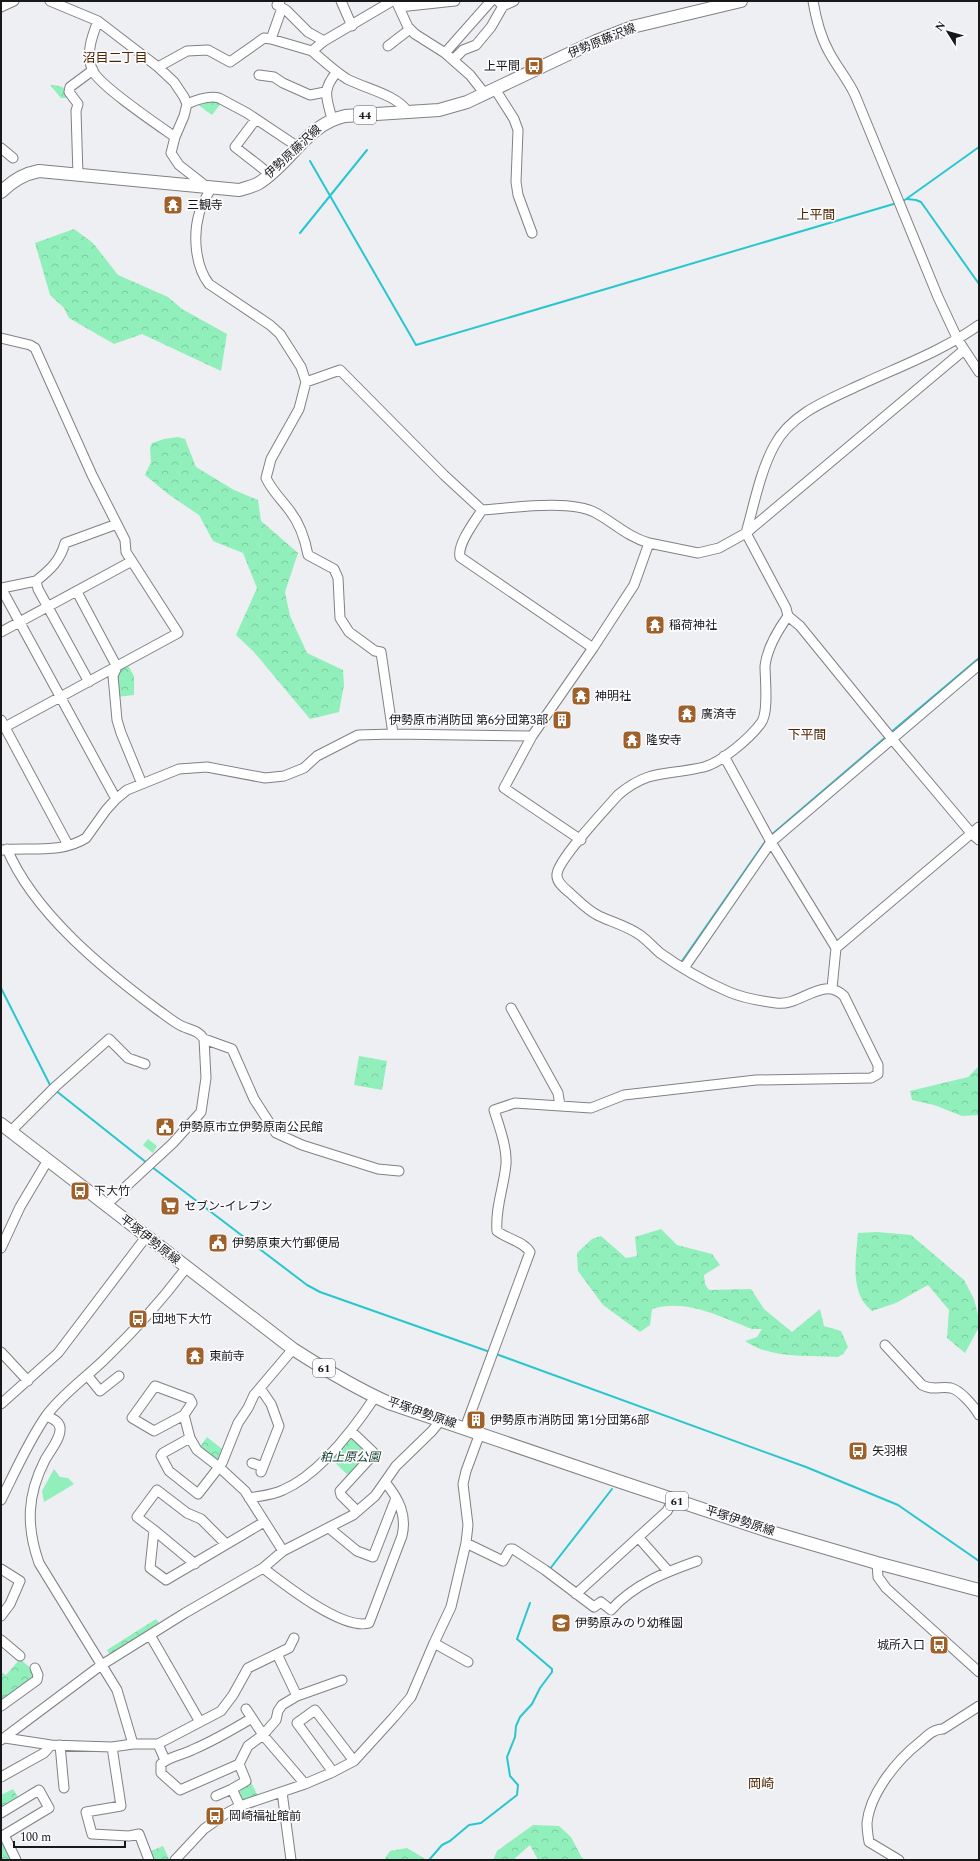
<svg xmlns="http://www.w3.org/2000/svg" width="980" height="1861" font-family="Spectral,'Noto Sans JP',serif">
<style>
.green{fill:#90efba}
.forest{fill:url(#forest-crowns)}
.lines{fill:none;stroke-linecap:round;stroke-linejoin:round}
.stream{stroke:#2ac6cf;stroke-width:2}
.minor-casing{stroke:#818185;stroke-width:11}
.major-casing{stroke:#818185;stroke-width:14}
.minor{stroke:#fff;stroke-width:9}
.major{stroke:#fff;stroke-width:12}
.labels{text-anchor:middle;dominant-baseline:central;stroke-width:3.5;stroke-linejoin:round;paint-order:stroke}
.shield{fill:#fcfcff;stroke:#5c5c5f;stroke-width:1}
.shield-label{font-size:11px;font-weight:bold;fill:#18181a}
.street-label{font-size:12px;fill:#18181a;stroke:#fcfcff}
.poi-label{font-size:12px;fill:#18181a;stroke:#fcfcff;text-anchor:start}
.park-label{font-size:12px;font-style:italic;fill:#113c27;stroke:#fcfcff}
.neighbourhood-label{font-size:13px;fill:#512700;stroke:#fcfcff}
</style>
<defs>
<pattern id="forest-crowns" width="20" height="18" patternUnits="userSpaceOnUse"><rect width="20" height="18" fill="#90efba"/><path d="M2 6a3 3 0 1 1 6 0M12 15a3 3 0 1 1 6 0" fill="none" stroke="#7bcc9f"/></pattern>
</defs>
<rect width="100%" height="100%" fill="#eeeff2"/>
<path class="green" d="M148,1139L157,1146L153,1153L143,1145Z
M54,1469L60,1477L68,1478L74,1484L44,1502L42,1491Z"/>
<path class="forest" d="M50,85C62,86 65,86 70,98H61Z
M198,101L222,102L212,115L197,104Z
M74,229L93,243L118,275L168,297L182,309L227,334L221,371L142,334L114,344L69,318L64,308L50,295L35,243Z
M178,437L185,439L196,467L234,490L258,500L261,521L298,553L285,592L290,616L307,653L343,670L344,685L339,712L310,719L254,652L236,635L257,588L243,553L213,541L199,515L168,494L145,475L151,462L150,448L152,443L164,439Z
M127,664L134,676V695L117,697C116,680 112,674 127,664Z
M359,1056L387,1061L382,1090L354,1085Z
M979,1066V1115L962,1116L934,1105L912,1100L910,1091L968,1077Z
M661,1229L677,1245L712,1254L720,1265L704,1275L705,1284L709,1290L751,1289L764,1309L792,1332L820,1309L824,1326L841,1331L848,1347L843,1354L838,1357C807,1355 771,1359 745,1341L757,1337L762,1329H752C721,1317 686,1298 652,1309L650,1325L640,1332L603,1305L578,1271L577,1253L592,1239L601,1236L626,1258L637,1256L635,1237Z
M877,1232L911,1235L964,1280L974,1299L979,1319V1327L965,1353L947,1338L949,1310L928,1285L896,1303L872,1311C849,1293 856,1259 858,1233Z
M207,1437L222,1449L218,1460H215L199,1448Z
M349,1437H353L370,1452L350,1477L329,1457Z
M156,1619L161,1626L111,1656L107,1650Z
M20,1659L35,1672L36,1678L1,1703V1672L6,1675Z
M250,1780L258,1796L240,1803L236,1787Z
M13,1789L19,1799L1,1809V1795Z
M533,1825L559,1826L571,1837L582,1858L585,1860H538L530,1845L513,1860H493L497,1851Z
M1,1839L13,1858L9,1860H1Z
M163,1846L169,1859L155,1860L151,1851Z
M407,1848L427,1860H384L390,1851Z"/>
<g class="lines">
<path class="stream" d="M310,161L416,345L897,203
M907,199L916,200L921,202L979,284
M902,202L979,147
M300,233L367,150
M890,733L979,658
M770,836L887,736
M682,961L767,839
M1,988L51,1087
M55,1090L147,1163
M152,1167L307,1285L320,1292L490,1352
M496,1354L806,1467L898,1505L979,1561
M549,1570L612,1489
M429,1860L442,1845L450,1841L469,1825L481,1823L517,1795L518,1785L510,1776L507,1757L515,1737L516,1726L520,1717L532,1704L540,1688L552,1672V1669L517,1639L530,1603"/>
<g class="minor-casing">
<path id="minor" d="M50,1L98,21L158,67L174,82L184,97L187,104C196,100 209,95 219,98L247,113L298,147
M280,1L277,5L286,10L308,32L324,41
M341,1L352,26
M396,1L408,27L415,34L445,53L470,75L485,94
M498,1L503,6L514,1
M813,1C816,19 820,36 829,52C837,67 848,80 855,95L938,297L958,340L979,372
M1,7L14,1
M399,7L455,1
M98,21C92,36 85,55 93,71C100,86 158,125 175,137
M271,39L282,8
M388,46L410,29
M312,51C324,61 334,71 347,79C364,88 397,95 407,111
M445,53L491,1
M453,60L463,50L476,45L491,27L503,6
M158,67L187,51L208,50L230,62L264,38L271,39L312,51L324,41L392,1
M259,75L274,77L283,83L310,95L325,92
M495,89L514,119L518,130L516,182L518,195L532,233
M187,104L184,116L175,137L171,153L179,165L202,183L203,187
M256,119L235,147L271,175
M332,119C327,99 321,90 337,72
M1,148L13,158
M78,175L76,111L78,104L69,92L70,87L93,70
M211,188C207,196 201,205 199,214C193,235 195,266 209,284L270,325L280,334L301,367L306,382L299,409L271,459L266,478C272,491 282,500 290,511C300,524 305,539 308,555L334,569L338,578L340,618L349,632L375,651L381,652L393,734
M1,338L30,345L35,348L92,475L125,540L126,552L178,633L5,727
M306,382L340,370L444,475L482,510C512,508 570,499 596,513C614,523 628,537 649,543
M482,510C475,521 457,544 460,557L593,648
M36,581C50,570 60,561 65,543L117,524
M1,588L116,799
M2,588L36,581L38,589L89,682
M77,592L117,667L113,676L117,720L121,733L142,784
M788,616L800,626L892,739L972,834L979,840
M1,632L132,561
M1,720L68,845
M532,736L504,788L581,840
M724,756L771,842L836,948
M7,849C34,913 103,969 158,1010C165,1015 171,1020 178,1024C187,1030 198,1029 204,1039L206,1078L201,1112L173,1143L106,1205
M1,850C28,847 61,854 86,838L106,810L116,799L127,790L179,769L207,767L265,778L284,776L304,768L317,756L358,735L393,734L532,736L593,648L634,585L649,543L698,553L719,548L746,533C754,505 760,472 774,446C791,413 830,399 862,384C901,366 944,350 979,325
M684,968L771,842L979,665
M832,988L836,948L979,827
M511,1008L558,1093L560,1106
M204,1039L232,1049L254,1099L276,1133L302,1145L378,1169L399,1171
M11,1131L56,1086L109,1039L128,1058L145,1064
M1,1248L20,1207L48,1160
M885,1345L922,1385C933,1391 940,1386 951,1388C960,1390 974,1406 979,1415
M1,1352L28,1381
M87,1375L100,1391L119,1376
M260,1388L271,1404L279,1426L261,1472
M1,1404L58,1353L146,1237
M184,1415L154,1431L132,1418L155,1386L190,1399L192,1403L184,1415L190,1438L163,1453L161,1456L169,1471L198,1494L219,1467L245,1491L283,1551
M46,1416C52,1418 61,1422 60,1430C60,1439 50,1451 45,1460C27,1495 26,1526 39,1563L117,1690L133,1744
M465,1428L530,1252C523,1241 507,1239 497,1231C495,1208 504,1187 506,1164C507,1147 499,1126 494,1110L515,1103L591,1108L624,1095L756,1080L871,1078L878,1074V1065L844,996C823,975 800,1007 776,1003C761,1001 743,998 729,992C706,982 681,968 660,953C653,947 647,940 640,935C627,926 612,922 599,916C587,910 579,901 570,893C564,888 556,882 557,874C559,858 606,809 618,795C650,768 667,776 704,767C722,762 750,738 761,723C769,713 765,679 765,666C767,648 778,630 788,616L786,608L746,533L964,350
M351,1431L373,1452V1455L340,1491L341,1495L357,1511
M190,1438L197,1450L219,1467L222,1463L238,1423L248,1408L254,1395L293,1349
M252,1463L263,1467
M249,1498C260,1496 273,1495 283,1490C320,1474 353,1430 375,1397
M1,1500C15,1472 28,1442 46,1416C63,1393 87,1377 107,1357C136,1329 162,1300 186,1268
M329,1528L357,1551L373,1557L396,1498
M154,1530L195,1564
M638,1537L668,1571
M466,1543L503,1561L510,1549H513L545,1570L594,1607L601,1602L611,1610C634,1584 666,1572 697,1561
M226,1544L201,1519L187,1513L157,1490L137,1517L154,1530L150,1568L166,1580L264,1522
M877,1563L878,1577L886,1588L979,1672
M263,1568C284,1584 343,1631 369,1623L402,1536C407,1515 399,1499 385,1482
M1,1569L20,1581L10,1604L1,1616
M576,1594L667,1511L673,1500
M150,1635L200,1722
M1,1640L20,1656
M434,1643L468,1662
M277,1654L297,1696
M1,1706L37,1680L38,1675L35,1668
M252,1718L263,1735L305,1784
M5,1738L51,1745L112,1747L133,1744H158L221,1711L233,1695L248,1668L289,1648L294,1638
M1,1740L100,1666L185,1613L263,1568L283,1551L353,1515L375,1496L396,1466L432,1431L441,1420
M158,1744L165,1760
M60,1745L64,1788
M112,1747L121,1806L86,1812L92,1834L129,1836L139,1834L149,1860
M239,1764L180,1790L161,1773V1764C168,1757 182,1755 192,1750C213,1741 232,1730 252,1718L246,1709
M333,1772L297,1723L315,1710L354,1761
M1,1777L44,1753L51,1745
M282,1792L291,1860
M216,1796L232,1789
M240,1806L232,1789L246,1781L239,1764L248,1746L263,1735L276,1720L278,1711L282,1705L297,1696L342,1680
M1,1813L39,1790L49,1808L4,1835L16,1860
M175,1860L204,1829L225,1814L240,1806L305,1784L333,1772L354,1761L394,1717L411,1697L434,1643L451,1607L466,1543L468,1525L463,1484L466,1471L480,1433
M899,1860L869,1842C868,1836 867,1829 867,1823C870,1793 897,1760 920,1742C927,1736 933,1729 943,1729L979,1706"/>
</g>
<g class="major-casing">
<path id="major" d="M1,192C12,181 23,174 39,171L239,190C246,188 254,186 259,183C291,163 307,124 345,116L439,110L467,102L596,41L632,27L741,1
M1,1124L293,1349C324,1369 355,1388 389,1403L624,1483L771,1532L877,1563L979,1590"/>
</g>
<use href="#minor" class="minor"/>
<use href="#major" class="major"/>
</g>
<defs>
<g id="bus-square" transform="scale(1)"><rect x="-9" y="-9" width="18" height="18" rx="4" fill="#a06029" stroke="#fcfcff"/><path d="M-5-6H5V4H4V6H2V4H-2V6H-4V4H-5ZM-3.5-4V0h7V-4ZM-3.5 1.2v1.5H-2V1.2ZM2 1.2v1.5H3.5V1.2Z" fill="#fff"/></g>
<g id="temple-square" transform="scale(1)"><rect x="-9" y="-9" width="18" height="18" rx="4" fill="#a06029" stroke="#fcfcff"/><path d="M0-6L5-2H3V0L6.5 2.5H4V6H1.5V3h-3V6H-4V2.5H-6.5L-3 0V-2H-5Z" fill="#fff"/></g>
<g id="building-square" transform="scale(1)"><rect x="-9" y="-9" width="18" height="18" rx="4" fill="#a06029" stroke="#fcfcff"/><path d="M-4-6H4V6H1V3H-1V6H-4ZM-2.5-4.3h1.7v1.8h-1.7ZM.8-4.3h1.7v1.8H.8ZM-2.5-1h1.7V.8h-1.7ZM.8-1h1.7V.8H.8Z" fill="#fff"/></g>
<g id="civic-square" transform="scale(1)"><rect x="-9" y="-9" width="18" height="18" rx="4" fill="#a06029" stroke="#fcfcff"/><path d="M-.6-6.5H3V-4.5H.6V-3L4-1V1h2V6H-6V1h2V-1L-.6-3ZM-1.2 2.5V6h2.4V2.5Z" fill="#fff"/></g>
<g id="supermarket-square" transform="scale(1)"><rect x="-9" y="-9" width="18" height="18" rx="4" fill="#a06029" stroke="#fcfcff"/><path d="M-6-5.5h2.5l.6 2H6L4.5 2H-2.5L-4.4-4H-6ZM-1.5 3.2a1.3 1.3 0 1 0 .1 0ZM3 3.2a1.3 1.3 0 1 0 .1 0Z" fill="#fff"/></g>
<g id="school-square" transform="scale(1)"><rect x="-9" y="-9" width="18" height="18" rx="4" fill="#a06029" stroke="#fcfcff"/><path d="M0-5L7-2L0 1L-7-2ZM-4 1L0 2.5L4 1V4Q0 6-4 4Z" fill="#fff"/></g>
</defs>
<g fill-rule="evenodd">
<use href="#bus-square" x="534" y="66"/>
<use href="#temple-square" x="173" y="205"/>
<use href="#temple-square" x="655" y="625"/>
<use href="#temple-square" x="581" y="696"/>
<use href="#temple-square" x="687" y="714"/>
<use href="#building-square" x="562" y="720"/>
<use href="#temple-square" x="632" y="740"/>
<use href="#civic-square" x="165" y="1127"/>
<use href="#bus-square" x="80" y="1191"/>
<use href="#supermarket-square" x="170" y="1206"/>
<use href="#civic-square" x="218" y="1243"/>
<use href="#bus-square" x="138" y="1319"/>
<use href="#temple-square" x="195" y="1356"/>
<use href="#building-square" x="476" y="1420"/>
<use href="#bus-square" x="858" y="1451"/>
<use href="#school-square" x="561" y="1623"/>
<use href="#bus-square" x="939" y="1645"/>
<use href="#bus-square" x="215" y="1816"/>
</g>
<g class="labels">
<g class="shield">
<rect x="354" y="106" width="22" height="18" rx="3"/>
<rect x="313" y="1359" width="22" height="18" rx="3"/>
<rect x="666" y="1492" width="22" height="18" rx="3"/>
</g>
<g class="shield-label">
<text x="365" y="115">44</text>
<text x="324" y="1368">61</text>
<text x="677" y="1501">61</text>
</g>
<g class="street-label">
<text transform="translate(602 41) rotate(-22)">伊勢原藤沢線</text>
<text transform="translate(293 152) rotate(-43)">伊勢原藤沢線</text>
<text transform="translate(150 1240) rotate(38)">平塚伊勢原線</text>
<text transform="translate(422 1413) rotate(19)">平塚伊勢原線</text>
<text transform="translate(740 1521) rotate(18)">平塚伊勢原線</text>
</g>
<g class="poi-label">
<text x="520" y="66" text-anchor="end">上平間</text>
<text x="187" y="205">三観寺</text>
<text x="669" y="625">稲荷神社</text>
<text x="595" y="696">神明社</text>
<text x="701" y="714">廣済寺</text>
<text x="548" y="720" text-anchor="end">伊勢原市消防団 第6分団第3部</text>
<text x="646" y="740">隆安寺</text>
<text x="179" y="1127">伊勢原市立伊勢原南公民館</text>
<text x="94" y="1191">下大竹</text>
<text x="184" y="1206">セブン-イレブン</text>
<text x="232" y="1243">伊勢原東大竹郵便局</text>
<text x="152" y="1319">団地下大竹</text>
<text x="209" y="1356">東前寺</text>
<text x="490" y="1420">伊勢原市消防団 第1分団第6部</text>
<text x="872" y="1451">矢羽根</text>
<text x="575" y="1623">伊勢原みのり幼稚園</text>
<text x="925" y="1645" text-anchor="end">城所入口</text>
<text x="229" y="1816">岡崎福祉館前</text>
</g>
<g class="park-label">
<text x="350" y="1457">粕上原公園</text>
</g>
<g class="neighbourhood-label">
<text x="115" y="58">沼目二丁目</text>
<text x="816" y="215">上平間</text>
<text x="807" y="735">下平間</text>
<text x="761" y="1784">岡崎</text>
</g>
</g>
<rect width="980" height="1861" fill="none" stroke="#18181a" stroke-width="4"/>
<g transform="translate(948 32) rotate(307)" stroke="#fcfcff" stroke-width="3" paint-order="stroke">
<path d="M0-3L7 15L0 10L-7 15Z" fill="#18181a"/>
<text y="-6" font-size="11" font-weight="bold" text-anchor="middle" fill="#18181a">N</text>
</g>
<path d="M14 1841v6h111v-6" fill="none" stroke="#18181a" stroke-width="2"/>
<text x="20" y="1841" font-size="12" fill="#18181a" stroke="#fcfcff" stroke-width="3" paint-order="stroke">100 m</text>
</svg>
